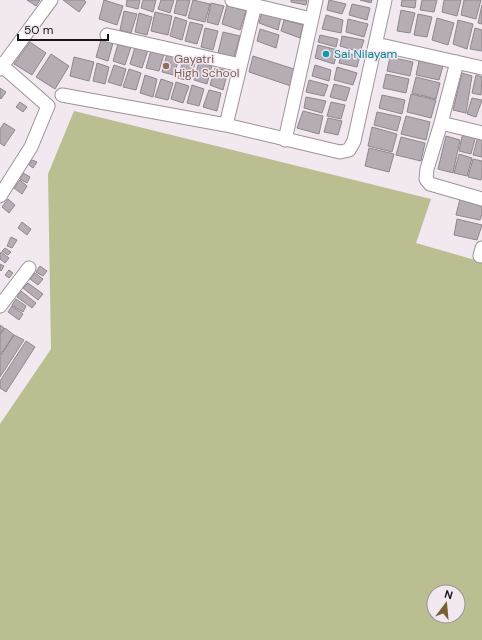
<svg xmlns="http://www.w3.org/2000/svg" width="482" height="640" font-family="'DM Sans',sans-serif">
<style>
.green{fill:#babe91;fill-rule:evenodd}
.building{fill:#b5acb4;stroke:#8f878f}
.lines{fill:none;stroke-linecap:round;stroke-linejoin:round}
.street-casing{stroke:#9b929a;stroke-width:15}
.street{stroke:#fff;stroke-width:13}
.culture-dot{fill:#0f9aa8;stroke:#f1e8f0;stroke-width:1.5}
.education-dot{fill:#8d6e63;stroke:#f1e8f0;stroke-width:1.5}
.labels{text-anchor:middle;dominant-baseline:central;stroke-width:3;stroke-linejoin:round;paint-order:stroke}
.culture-label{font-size:12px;fill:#0d838f;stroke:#f1e8f0;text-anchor:start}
.education-label{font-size:12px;fill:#785e54;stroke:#f1e8f0;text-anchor:start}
</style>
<rect width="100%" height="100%" fill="#f1e8f0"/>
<path class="green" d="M74,111L431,199L416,243L482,262V640H0V424L51,349L48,174ZM434,592H458V616H434Z"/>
<path class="building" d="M27,0H40L36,6Z
M63,0H84L86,2L79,12Z
M104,0L123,6L117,25L99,19Z
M127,0H140L138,9L126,6Z
M143,0H156L153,12L141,8Z
M161,0H174L170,13L158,9Z
M177,0H190L186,16L174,13Z
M193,0L210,4L205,22L188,18Z
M291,0H307L306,5L291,2Z
M329,0L346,4L342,14L327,10Z
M360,0H372L371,3Z
M402,0H416L415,8L401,6Z
M422,0H437L434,12L420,10Z
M444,0H461L457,16L442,12Z
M464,0H481L476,19L461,15Z
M211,3L224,6L218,25L207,22Z
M352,4L370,8L367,20L349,15Z
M227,5L246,11L240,30L222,24Z
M482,5V24L478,23Z
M401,10L415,13L410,33L397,31Z
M124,11L137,14L131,33L120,30Z
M155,12L172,16L168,35L151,31Z
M262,12L281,17L278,30L259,23Z
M139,13L152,17L147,35L135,32Z
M418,14L432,17L427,37L414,35Z
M326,15L343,20L341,33L322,29Z
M175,17L187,21L182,40L170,36Z
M437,18L454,23L448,45L432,40Z
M348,19L368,24L364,37L346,32Z
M284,20L303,25L300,38L281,31Z
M458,20L473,24L467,49L453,44Z
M190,22L203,25L197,44L185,41Z
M205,28L218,31L213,50L201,47Z
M475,28L482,30V51L470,49Z
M260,29L279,35L276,48L257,41Z
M223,32L240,36L234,57L218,53Z
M320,35L338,39L336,47L318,42Z
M342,36L364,40L360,52L340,46Z
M101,40L113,43L108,61L96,57Z
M30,42L46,53L32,75L14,64Z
M118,44L131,47L125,65L113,61Z
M318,45L338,50L334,64L315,58Z
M135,47L148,50L142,68L130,64Z
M151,50L164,54L159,71L146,68Z
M342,52L360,56L357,67L339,63Z
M51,54L69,66L55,89L36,77Z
M167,54L179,58L174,75L162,72Z
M253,56L294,69L291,86L249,72Z
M74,57L94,62L89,81L70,76Z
M390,57L413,62L410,76L387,71Z
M183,60L195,63L190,81L178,78Z
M419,61L443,66L439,80L416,75Z
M199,62L212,66L207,84L194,80Z
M97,63L109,67L105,84L93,81Z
M114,65L126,69L121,86L108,82Z
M315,65L331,70L329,81L312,76Z
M337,67L357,73L353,85L334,80Z
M215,68L228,71L223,90L210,85Z
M129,69L141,73L136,90L123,87Z
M462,73L472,76L466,113L453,110Z
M386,74L409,79L406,93L383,88Z
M145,75L157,79L153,97L140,93Z
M476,75L482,77L481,95L472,93Z
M416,77L440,83L436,99L412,93Z
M161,79L173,83L168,100L155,97Z
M309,80L328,85L324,96L306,92Z
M176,82L189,86L183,103L171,99Z
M334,84L350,88L346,101L330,97Z
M192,85L204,89L199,106L187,103Z
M0,88L6,92L1,99L0,98Z
M209,90L221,93L217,111L203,107Z
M411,94L436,100L431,118L407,112Z
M382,95L405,100L402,114L379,108Z
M306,97L326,101L322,113L304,108Z
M472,98L482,100L476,117L467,114Z
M20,102L27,107L23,112L16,107Z
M331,102L345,105L341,119L327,116Z
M303,111L323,116L319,134L297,128Z
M377,112L401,117L397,131L374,125Z
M406,116L430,122L426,140L401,134Z
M328,118L342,121L338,135L324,132Z
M4,123L15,130L4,146L0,143V129Z
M372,127L397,134L392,152L368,146Z
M463,132L476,135L471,154L459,151Z
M446,136L460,140L453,173L438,169Z
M478,136L482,138V157L473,155Z
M401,137L425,143L421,161L396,155Z
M369,148L394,154L389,172L365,166Z
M459,154L472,158L467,176L454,173Z
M473,159L482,161V175L481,180L468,177Z
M32,160L37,162L33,168L29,165Z
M23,173L30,177L27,183L20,179Z
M20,180L27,186L22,194L14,188Z
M8,199L15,205L9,213L2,207Z
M460,199L482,204V214L480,220L456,215Z
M457,219L482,225L477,240L454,235Z
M22,222L31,229L27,235L18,228Z
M11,237L17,240L12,248L7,246Z
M5,248L11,252L8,255L2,251Z
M1,252L9,258L5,263L0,259V254Z
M0,264L4,266L1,271L0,270Z
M40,266L47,271L43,276L36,272Z
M9,270L13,273L9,278L5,275Z
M35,273L43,279L38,285L30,279Z
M28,283L43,294L38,300L23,288Z
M21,291L36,303L32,308L17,297Z
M16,299L26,306L23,312L12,305Z
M12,306L23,314L19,320L8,312Z
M0,325L4,328L0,334Z
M5,328L14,335L0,355V335Z
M14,335L24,340L0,377V357Z
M26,341L35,347L6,392L0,388V381Z"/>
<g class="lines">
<g class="street-casing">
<path id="street" d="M232,0L311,19
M107,35L240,65
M376,44L482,68
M457,62L441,123L427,169L426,179L430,184L482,199
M0,64L48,106L31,147L0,196
M0,69L51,0
M62,95L226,125L340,152L349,150L354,141L385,0
M441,123L482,133
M226,125L255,5
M285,140L316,0
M480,256L482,248
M0,306L29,268"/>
</g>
<use href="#street" class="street"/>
</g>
<circle class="culture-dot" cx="326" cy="54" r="4"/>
<circle class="education-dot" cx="166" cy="66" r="4"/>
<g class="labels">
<g class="culture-label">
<text x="334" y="54">Sai Nilayam</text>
</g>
<g class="education-label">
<text x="174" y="59">Gayatri<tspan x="174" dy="14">High School</tspan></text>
</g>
</g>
<g transform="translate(446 604) rotate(16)"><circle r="19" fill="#f1e8f0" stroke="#9a949a"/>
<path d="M0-3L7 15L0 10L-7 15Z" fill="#775f2f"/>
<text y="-6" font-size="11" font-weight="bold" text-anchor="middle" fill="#181518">N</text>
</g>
<path d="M18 34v6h90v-6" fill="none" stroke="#181518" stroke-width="2"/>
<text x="24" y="34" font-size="12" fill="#181518" stroke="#f1e8f0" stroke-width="3" paint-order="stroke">50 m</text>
</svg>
